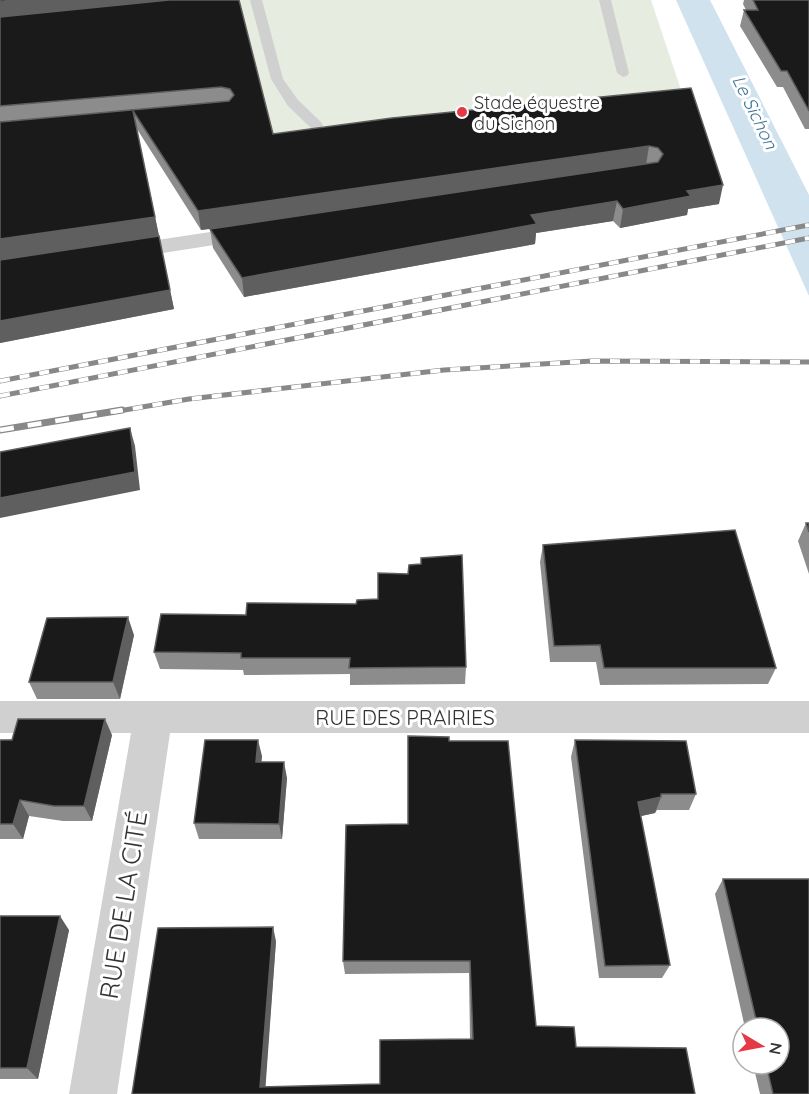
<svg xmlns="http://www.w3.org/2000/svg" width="809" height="1094" font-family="Quicksand,sans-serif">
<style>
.green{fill:#e6ecdf}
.water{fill:#cfe2ee}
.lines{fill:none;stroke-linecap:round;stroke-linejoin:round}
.service{fill:#d0d0d0;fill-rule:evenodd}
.minor{fill:#d0d0d0;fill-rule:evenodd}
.rail-far1-casing{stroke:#888;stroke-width:5}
.rail-casing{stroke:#888;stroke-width:7}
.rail-far1{stroke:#fff;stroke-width:4;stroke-dasharray:10;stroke-linecap:butt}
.rail{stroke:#fff;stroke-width:4.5;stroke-dasharray:14;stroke-linecap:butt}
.wall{fill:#8c8c8c}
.shaded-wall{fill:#5f5f5f}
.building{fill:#1a1a1a;stroke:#5f5f5f;stroke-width:1.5}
.poi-dot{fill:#e63946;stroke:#fff;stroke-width:2}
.labels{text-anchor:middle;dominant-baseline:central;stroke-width:6;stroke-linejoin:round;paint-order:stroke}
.far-poi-label{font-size:18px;fill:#333;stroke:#fff;text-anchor:start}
.far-water-label{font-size:18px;font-style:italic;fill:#3f7597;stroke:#fff}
.street-label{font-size:21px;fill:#333;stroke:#fff}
.near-street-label{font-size:26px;fill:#333;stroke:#fff}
</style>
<rect width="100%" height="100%" fill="#fff"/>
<path class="green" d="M210,0H651L694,129L270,216Z"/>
<path class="water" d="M676,0H710L809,195V296Z"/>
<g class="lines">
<path class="service" d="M250,0H262L283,79L298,100L321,122L323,125L321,128H311L288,106L271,79Z
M599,0H611L629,73L627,76L623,77L617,73Z"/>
<path class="minor" d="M256,225L265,227L268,232L265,237L118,260L109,258L106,253L109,248L118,246Z
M0,701H809V733H170L117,1094H69L131,733H0Z"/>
<g class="rail-far1-casing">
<path id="rail-far1" d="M0,381L809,225
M0,396L809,238
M113,412L189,399L444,370L592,361L809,362"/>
</g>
<g class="rail-casing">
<path id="rail" d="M0,430L122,410"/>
</g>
<use href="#rail-far1" class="rail-far1"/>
<use href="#rail" class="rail"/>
</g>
<path class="wall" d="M0,0H239L273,134L691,88L719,204L688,209L687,215L620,228L613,221L536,233L535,244L244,297L213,248L210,229L201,230L137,129L174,309L0,343Z
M744,0H809V129H805L783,87H777L740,26L744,10H746L743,4Z
M806,523H809V574L798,541Z
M543,545L776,668L768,684L600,685L596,662H550L540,562Z
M161,614L466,667L465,684L350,685V674L244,675L243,670L160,669L154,652Z
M134,635L120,699H37L29,682Z
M112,735L92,821H63L29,816L23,839H0V740Z
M575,740L696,794L689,810H657L655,813L641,816L670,965L662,978H599L571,757Z
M449,741L536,1026L576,1047L695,1094H132L276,941L265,1087L380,1084L470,1039L469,973L345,974L343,961L408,824Z
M262,756L261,762L287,778L282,839H199L194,823Z
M723,879L809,1094H760L753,1064H779V1028H745L715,894Z
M0,916L69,930L38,1079H0Z"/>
<path class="shaded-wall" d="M27,0H226L0,20V2Z
M133,111L159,236L0,260V239Z
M649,146L646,165L201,230L198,211Z
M723,185L719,204L688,209L687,215L620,228L623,209L687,191Z
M617,201L613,221L536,233L535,244L244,297L242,278L531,215Z
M170,290L174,309L0,343V321Z
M130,428L135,446L140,490L0,518V498Z
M128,617L134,635L120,699L113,682Z
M105,719L112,735L92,821L84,806Z
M258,740L262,756L260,778L256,762Z
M284,762L287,778L282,839L279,824Z
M661,797L655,813L632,818L638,802Z
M20,800L29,816L23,839L13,824Z
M60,916L69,930L38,1079L27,1068Z
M273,927L276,941L265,1094L260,1087Z"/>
<path class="building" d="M0,0H27L0,2Z
M169,0H239L273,134L392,118L691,88L723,185L687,191L691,196L623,209L617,201L531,215L537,224L242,278L210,229L658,162L663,154L658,148L649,146L198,211L133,111L155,217L0,239V122L229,101L234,95L230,89L221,87L0,106V17Z
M753,0H809V111L787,71H781L744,10H758Z
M159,236L170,290L0,321V260Z
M130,428L135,472L0,498V452Z
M806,523H809V532Z
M735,530L776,668H604L600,645L554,646L543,545Z
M462,555L466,667L349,668L350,658H241V653L154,652L161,614L246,615L247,603L356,604L357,600L378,599V573L408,574L409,565L421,564V558Z
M128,617L113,682H29L47,618Z
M18,719H105L84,806H54L20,800L13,824H0V740H12Z
M408,736L449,737V741H508L536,1026L574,1027L576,1047L686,1048L695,1094H132L158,928L273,927L260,1087L380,1084V1040L473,1039L470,961H343L346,825L408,824Z
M205,740H258L256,762H284L279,824L194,823Z
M575,740L686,741L696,794H661V797L638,802L670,965L605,966Z
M723,879H809V1094H773L766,1064H779V1028H758Z
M0,916H60L27,1068H0Z"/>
<circle class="poi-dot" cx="462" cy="112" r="6"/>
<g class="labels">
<g class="far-poi-label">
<text x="474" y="102">Stade équestre<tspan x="474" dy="21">du Sichon</tspan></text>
</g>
<g class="far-water-label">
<text transform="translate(755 112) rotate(64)">Le Sichon</text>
</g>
<g class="street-label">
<text x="405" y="717">RUE DES PRAIRIES</text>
</g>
<g class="near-street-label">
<text transform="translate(123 905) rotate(-81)">RUE DE LA CITÉ</text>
</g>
</g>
<g transform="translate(761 1046) rotate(100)"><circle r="28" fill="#ffffff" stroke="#adadad" stroke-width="1.5"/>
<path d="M0-4.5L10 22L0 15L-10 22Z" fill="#e63946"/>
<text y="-9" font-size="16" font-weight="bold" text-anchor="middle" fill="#333333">N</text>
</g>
</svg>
